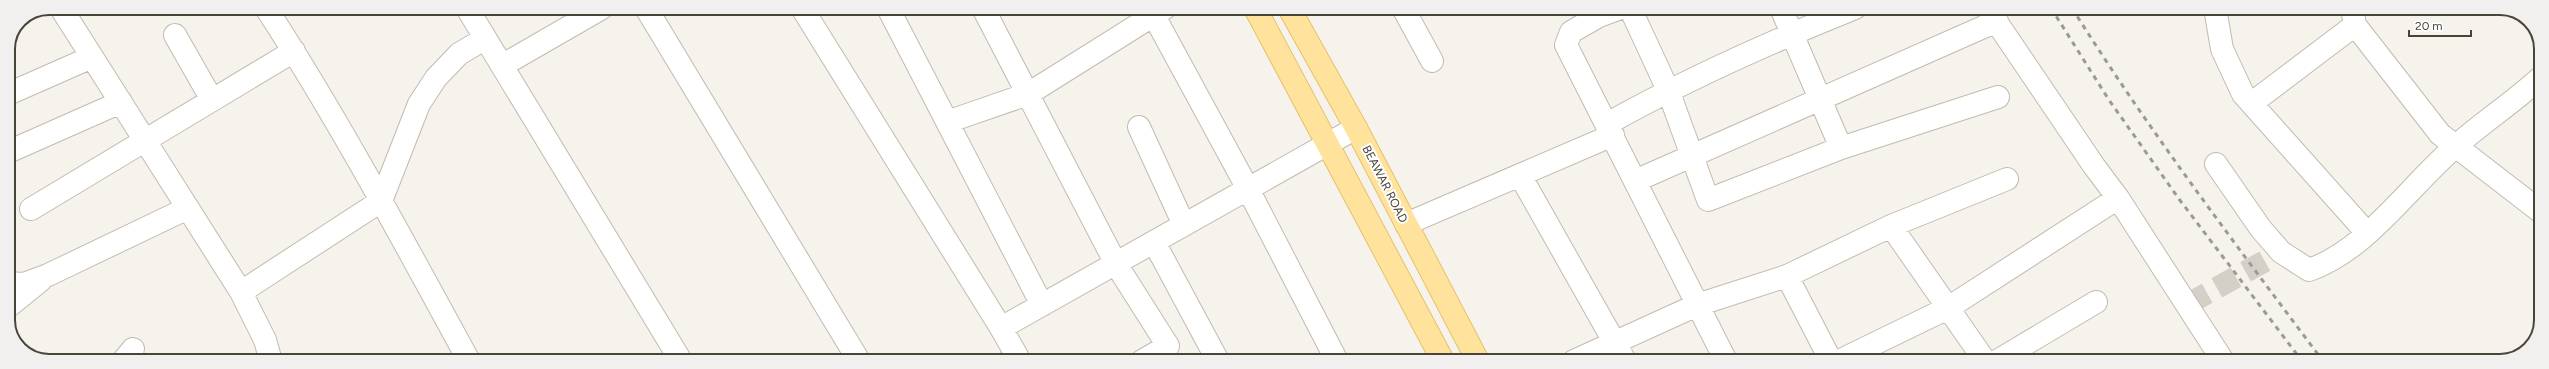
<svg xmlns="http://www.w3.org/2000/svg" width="2549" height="369" font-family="Figtree,sans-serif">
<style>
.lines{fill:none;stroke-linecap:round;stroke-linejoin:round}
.minor-tunnel{stroke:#d4d0c8;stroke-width:22;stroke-dasharray:22 11;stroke-linecap:butt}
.minor-casing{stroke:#c2bbae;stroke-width:24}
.major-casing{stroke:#e6c16a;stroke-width:24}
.minor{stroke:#fff;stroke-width:22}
.major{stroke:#ffe39c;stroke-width:22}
.rail{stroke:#9a9a9a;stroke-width:3;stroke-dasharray:5 5;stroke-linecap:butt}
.labels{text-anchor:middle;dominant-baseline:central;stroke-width:4;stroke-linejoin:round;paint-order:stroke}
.street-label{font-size:12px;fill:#4b4439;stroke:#fff}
.rim{fill:none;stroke:#4b4439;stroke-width:2}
</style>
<rect width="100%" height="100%" fill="#f6f3ec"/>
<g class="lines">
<path class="minor-tunnel" d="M2188,304L2281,252"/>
<g class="minor-casing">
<path id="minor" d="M61,8L241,292L265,340L271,361
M266,8C340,122 404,242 469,361
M467,8L681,361
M646,8L859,361
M802,8L1001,328
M888,8L1042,305
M983,8L1116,264L1168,346L1142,361
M1403,8L1432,61
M1621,8L1599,16L1571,32L1566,45L1726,361
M1630,8L1668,90L1708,200L1841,148L1998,97
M1781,8L1841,148
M1987,8L2094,166L2118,198L2223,361
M2215,8L2222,49L2243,94L2367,233
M2352,8L2355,25L2440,134L2541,212
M1153,14L1248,189L1337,361
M175,35L212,100
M503,65L602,8
M8,94L92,57
M2252,103L2355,25
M947,122L1028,94L1165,8
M1607,124C1687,79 1770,42 1855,8
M1139,127L1184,225
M8,152L121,102
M2216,164L2261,229L2281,252L2309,270C2367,250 2410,185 2456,146C2483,122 2514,102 2541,77
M1521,177L1625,361
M1635,181L1997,21
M31,209L294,51
M1406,224L1613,135
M1891,226L1985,361
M1154,242L1218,361
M1787,276L1831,361
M8,283L24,284L48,275L188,208
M241,292L381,201L419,104L436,78L459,54L484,39
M8,307L40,281
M123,361L133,349
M1009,361L1017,356L1001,328L1356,128
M1574,361L1697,305L1787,276L1891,226L2007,179
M1839,361L1948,308L2118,198
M1997,361L2096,302"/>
</g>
<g class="major-casing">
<path id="major" d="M1255,8L1443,361
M1289,8L1356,128L1478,361"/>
</g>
<use href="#minor" class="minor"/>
<use href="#major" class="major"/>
<path class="rail" d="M2051,8L2109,100L2179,199L2302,361
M2072,8C2149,131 2236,245 2323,361"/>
</g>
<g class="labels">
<g class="street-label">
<text transform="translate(1385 184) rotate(63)">BEAWAR ROAD</text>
</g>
</g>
<path d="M0 0H2549V369H0ZM49 15H2500A34 34 0 0 1 2534 49V320A34 34 0 0 1 2500 354H49A34 34 0 0 1 15 320V49A34 34 0 0 1 49 15Z" fill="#f1f0ef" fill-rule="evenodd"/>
<path class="rim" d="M49 15H2500A34 34 0 0 1 2534 49V320A34 34 0 0 1 2500 354H49A34 34 0 0 1 15 320V49A34 34 0 0 1 49 15Z"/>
<path d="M2409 30v6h62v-6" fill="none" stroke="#4b4439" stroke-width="2"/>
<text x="2415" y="30" font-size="12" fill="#4b4439" stroke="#ffffff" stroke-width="3" paint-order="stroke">20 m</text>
</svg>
